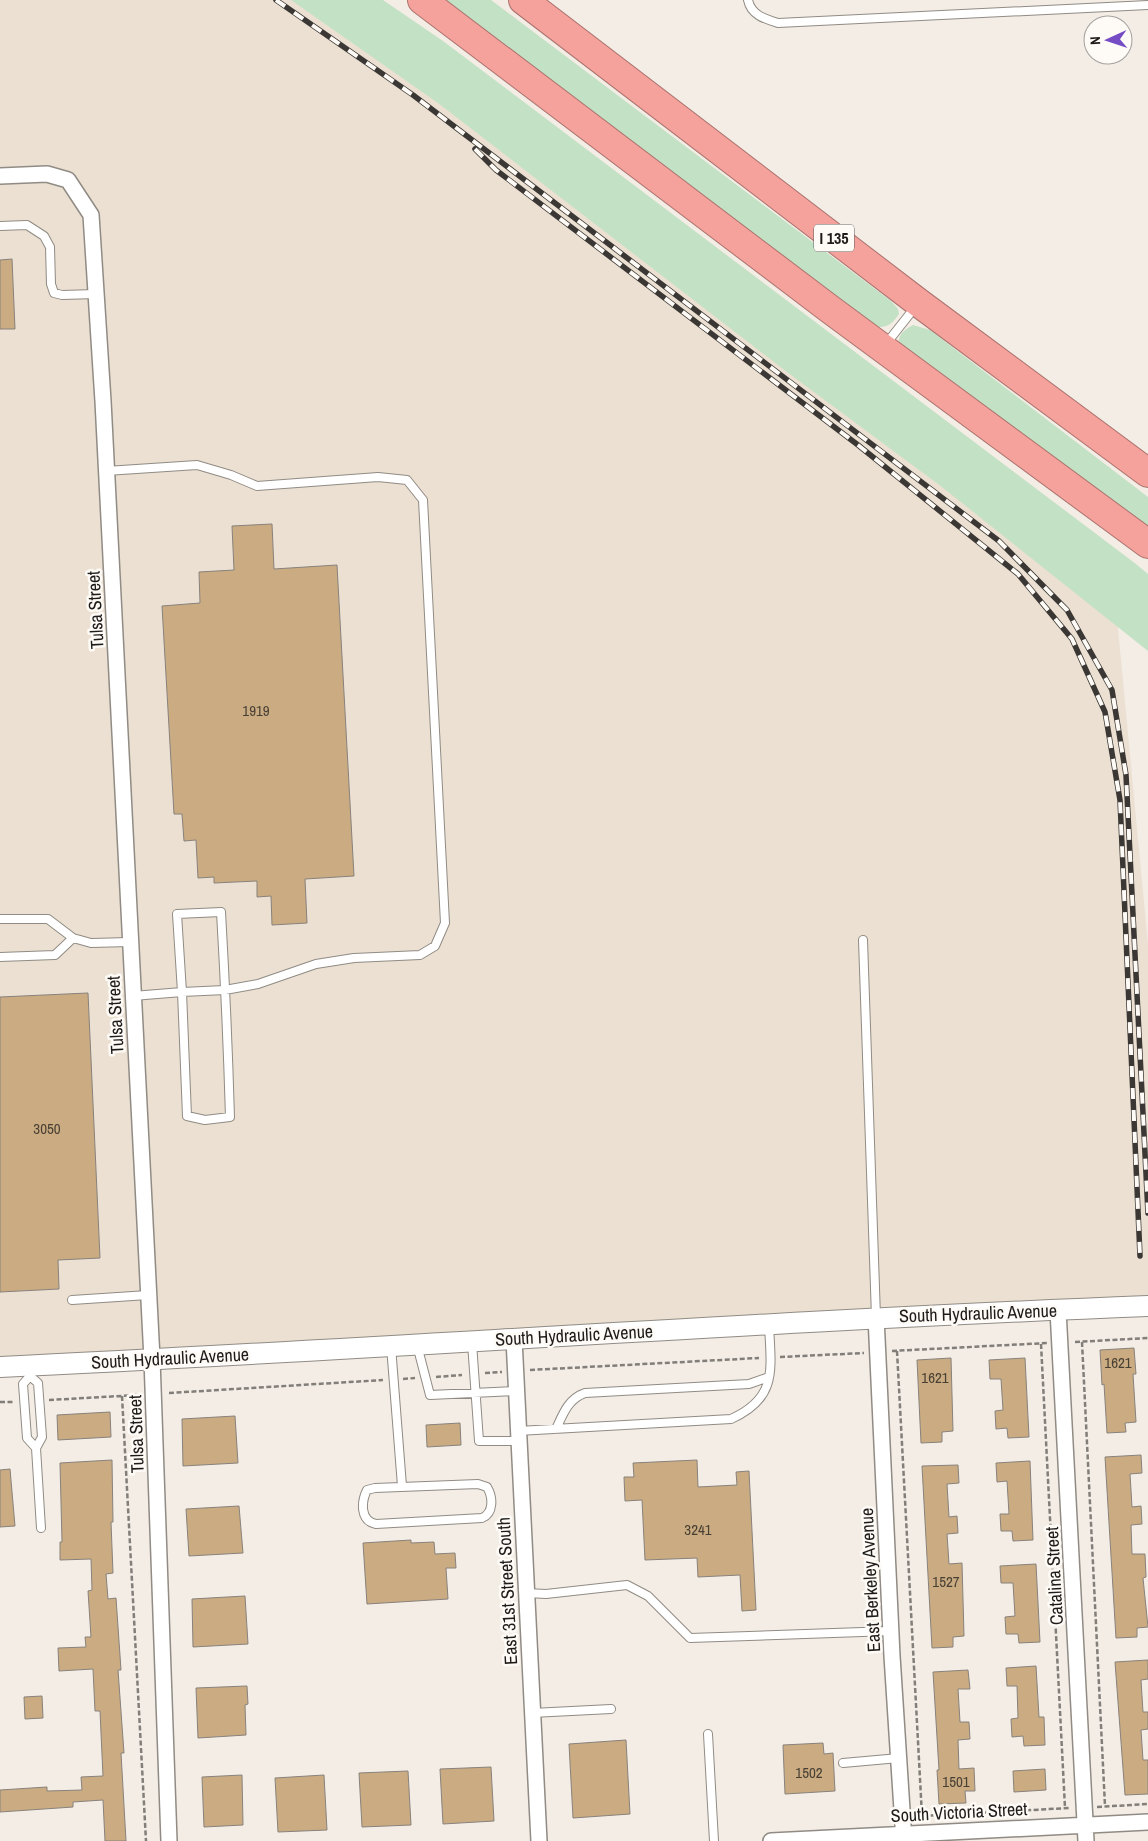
<svg xmlns="http://www.w3.org/2000/svg" width="1148" height="1841" font-family="'Archivo Narrow',sans-serif">
<style>
.built{fill:#ebe0d2}
.green{fill:#c3e1c4}
.building{fill:#caab82;stroke:#88827c}
.lines{fill:none;stroke-linecap:round;stroke-linejoin:round}
.service-casing{stroke:#908b84;stroke-width:10}
.minor-casing{stroke:#908b84;stroke-width:18}
.tertiary-casing{stroke:#908b84;stroke-width:22}
.motorway-casing{stroke:#aa736e;stroke-width:30}
.path{stroke:#827e79;stroke-width:2.5;stroke-dasharray:5 2.5;stroke-linecap:butt}
.service{stroke:#fff;stroke-width:8}
.minor{stroke:#fff;stroke-width:15}
.tertiary{stroke:#fff;stroke-width:20}
.motorway{stroke:#f6a29c;stroke-width:28}
.rail-casing{stroke:#3a3734;stroke-width:5.5}
.rail{stroke:#fefaf6;stroke-width:4;stroke-dasharray:11;stroke-linecap:butt}
.labels{text-anchor:middle;dominant-baseline:central;stroke-width:5;stroke-linejoin:round;paint-order:stroke}
.number-label{font-size:15px;fill:#494034}
.shield{fill:#fefaf6;stroke:#615f5c;stroke-width:1}
.shield-label{font-size:16px;font-weight:bold;fill:#1e1c1a}
.street-label{font-size:18px;fill:#1e1c1a;stroke:#fefaf6}
</style>
<rect width="100%" height="100%" fill="#f3ede5"/>
<path class="built" d="M0,0H341L1117,618L1148,945V1306L0,1367Z"/>
<path class="green" d="M291,0H383L443,41L1136,564L1148,574V651L942,487L787,372L438,103Z
M442,0H491L891,301L898,309L899,314C891,326 886,328 872,327L622,134Z
M913,325L930,330L1148,497V534L899,345C897,335 904,330 913,325Z"/>
<path class="building" d="M12,259L15,329H0V260Z
M272,524L274,569L337,565L354,876L305,879L307,923L272,925L271,896L257,897V881L214,883V877L198,878L196,840L184,841L182,814H174L162,606L200,603L199,572L234,570L232,526Z
M88,993L100,1258L58,1260L59,1289L0,1292V997Z
M1134,1348L1136,1374H1133L1136,1422L1125,1423L1126,1432L1107,1433L1104,1384L1102,1385L1100,1350Z
M951,1358L953,1431L942,1432V1442L921,1443L917,1360Z
M1025,1358L1029,1437L1008,1438L1007,1428L996,1429L995,1411L1003,1410L1001,1379H990L989,1360Z
M110,1412L111,1437L58,1440L57,1415Z
M235,1416L238,1463L183,1466L182,1419Z
M460,1423L461,1445L427,1447L426,1425Z
M1141,1455L1142,1473L1130,1474L1132,1507L1141,1506L1142,1524L1131,1525L1132,1554H1145L1146,1577L1143,1578L1148,1627L1137,1628V1637L1116,1638L1105,1457Z
M112,1460L113,1522H111L113,1573L106,1574L108,1599L116,1598L121,1670H118L124,1753H121L126,1841H105L103,1800L73,1802V1807L0,1812V1790L47,1787V1791L82,1790L81,1777L103,1776L100,1711H95L93,1669L59,1671L58,1648L86,1647L85,1637H91L88,1591L92,1590L91,1559L60,1560V1542H62L60,1463Z
M697,1460L698,1487L737,1485L736,1472L749,1471L756,1610L742,1611L740,1575L698,1577L697,1558L645,1560L642,1500L625,1501L624,1477H634L633,1463Z
M1030,1461L1033,1540L1013,1541L1012,1531H1001L1000,1514H1009L1007,1481L997,1482L996,1463Z
M958,1465L959,1483L947,1484L949,1517L957,1516L958,1533L947,1534L949,1564L962,1563L964,1636L953,1637V1647L932,1648L922,1466Z
M10,1469L15,1526L0,1527V1470Z
M239,1506L243,1553L189,1556L186,1509Z
M411,1540V1543L434,1542L435,1554L455,1553L456,1568H446L448,1599L367,1604L363,1543Z
M1036,1564L1040,1642L1019,1643L1018,1634H1006L1005,1617L1015,1616L1013,1583H1001L1000,1566Z
M245,1596L248,1644L193,1647L192,1599Z
M1148,1660V1679L1141,1680L1143,1712H1148V1729L1141,1730L1143,1760H1148V1794L1125,1795L1115,1662Z
M1036,1666L1039,1717H1044L1045,1745L1024,1746L1023,1736L1012,1737L1011,1719L1018,1718L1017,1686H1007L1006,1668Z
M968,1670L970,1689H958L960,1722H969L970,1739L958,1740L959,1769L974,1768L975,1791H965L966,1803L939,1804L937,1770H939L933,1672Z
M247,1686L248,1704L245,1705L246,1735L198,1738L196,1688Z
M42,1696L43,1718L25,1719L24,1697Z
M626,1740L630,1814L573,1818L569,1744Z
M823,1743L824,1754L833,1753L835,1791L785,1794L783,1745Z
M491,1767L494,1821L443,1824L440,1769Z
M1045,1769L1046,1790L1014,1792L1013,1771Z
M408,1771L411,1825L362,1827L359,1773Z
M242,1775L243,1825L204,1827L202,1777Z
M324,1775L327,1830L278,1832L275,1778Z"/>
<g class="lines">
<g class="service-casing">
<path id="service" d="M748,0C751,15 765,19 778,23L1148,5
M0,226L27,225L44,236L50,247L51,284L54,293L62,295L96,294
M886,344L916,306
M106,471L197,465L231,475L257,486L378,477L407,480L423,500L445,923L435,946L420,955L354,958L316,964L258,984L225,990L182,992L177,914L221,912C225,981 228,1049 230,1117L205,1120L187,1116L182,992L133,996
M0,919H48L73,938L55,955L0,957
M73,938L91,943L130,942
M863,940L876,1317
M72,1300L148,1295
M472,1343L479,1441H518
M417,1345L430,1395L516,1391
M391,1346L402,1486
M30,1371V1376L23,1384L27,1438L36,1448
M30,1376L38,1383L42,1437L36,1448L41,1528
M556,1429C563,1414 568,1399 585,1393L749,1384L769,1377
M518,1431L731,1419C778,1398 771,1369 769,1325
M478,1484L487,1487C493,1497 494,1513 482,1518L376,1524C360,1521 361,1502 367,1490L375,1488Z
M526,1593L546,1594L627,1585L648,1596L690,1638L891,1631
M532,1713L611,1709
M708,1734L714,1841
M843,1763L899,1758"/>
</g>
<g class="minor-casing">
<path id="minor" d="M0,176L47,174L68,180L91,215L103,401L152,1359L169,1841
M1058,1310L1086,1841
M876,1317L892,1656L904,1841
M514,1339L539,1841
M771,1841L1148,1822"/>
</g>
<g class="tertiary-casing">
<path id="tertiary" d="M0,1367C383,1349 765,1321 1148,1306"/>
</g>
<g class="motorway-casing">
<path id="motorway" d="M422,0L831,310L1148,544
M523,0L919,303L1148,473"/>
</g>
<path class="path" d="M1075,1342L1148,1338
M1082,1342L1105,1806
M1041,1344L1065,1808
M892,1351L1047,1343
M897,1351L922,1816L1069,1808
M780,1357L864,1353
M530,1370L759,1358
M485,1373L502,1372
M436,1377L462,1375
M403,1379L415,1378
M169,1393L383,1380
M122,1396L146,1841
M49,1400L138,1395
M0,1402H13
M1097,1807L1148,1804"/>
<use href="#service" class="service"/>
<use href="#minor" class="minor"/>
<use href="#tertiary" class="tertiary"/>
<use href="#motorway" class="motorway"/>
<g class="rail-casing">
<path id="rail" d="M276,0L413,95L999,541L1067,610L1112,690L1126,775L1148,1213
M475,149L496,170L858,445L1018,574L1072,639L1105,712L1120,800L1140,1256"/>
</g>
<use href="#rail" class="rail"/>
</g>
<g class="labels">
<g class="number-label">
<text x="256" y="710">1919</text>
<text x="47" y="1128">3050</text>
<text x="1118" y="1362">1621</text>
<text x="935" y="1377">1621</text>
<text x="698" y="1529">3241</text>
<text x="946" y="1581">1527</text>
<text x="809" y="1772">1502</text>
<text x="956" y="1781">1501</text>
</g>
<rect class="shield" x="814" y="224.5" width="40" height="27" rx="4"/>
<g class="shield-label">
<text x="834" y="238">I 135</text>
</g>
<g class="street-label">
<text transform="translate(95 610) rotate(-93)">Tulsa Street</text>
<text transform="translate(115 1015) rotate(-93)">Tulsa Street</text>
<text transform="translate(978 1313) rotate(-2)">South Hydraulic Avenue</text>
<text transform="translate(574 1335) rotate(-3)">South Hydraulic Avenue</text>
<text transform="translate(170 1358) rotate(-3)">South Hydraulic Avenue</text>
<text transform="translate(136 1434) rotate(-92)">Tulsa Street</text>
<text transform="translate(1054 1576) rotate(-93)">Catalina Street</text>
<text transform="translate(870 1580) rotate(-93)">East Berkeley Avenue</text>
<text transform="translate(507 1591) rotate(-93)">East 31st Street South</text>
<text transform="translate(959 1812) rotate(-3)">South Victoria Street</text>
</g>
</g>
<g transform="translate(1108 40) rotate(267)"><circle r="24" fill="#fefaf6" stroke="#a4a19e"/>
<path d="M0-4L9 19L0 12L-9 19Z" fill="#764cc5"/>
<text y="-8" font-size="14" font-weight="bold" text-anchor="middle" fill="#1e1c1a">N</text>
</g>
</svg>
